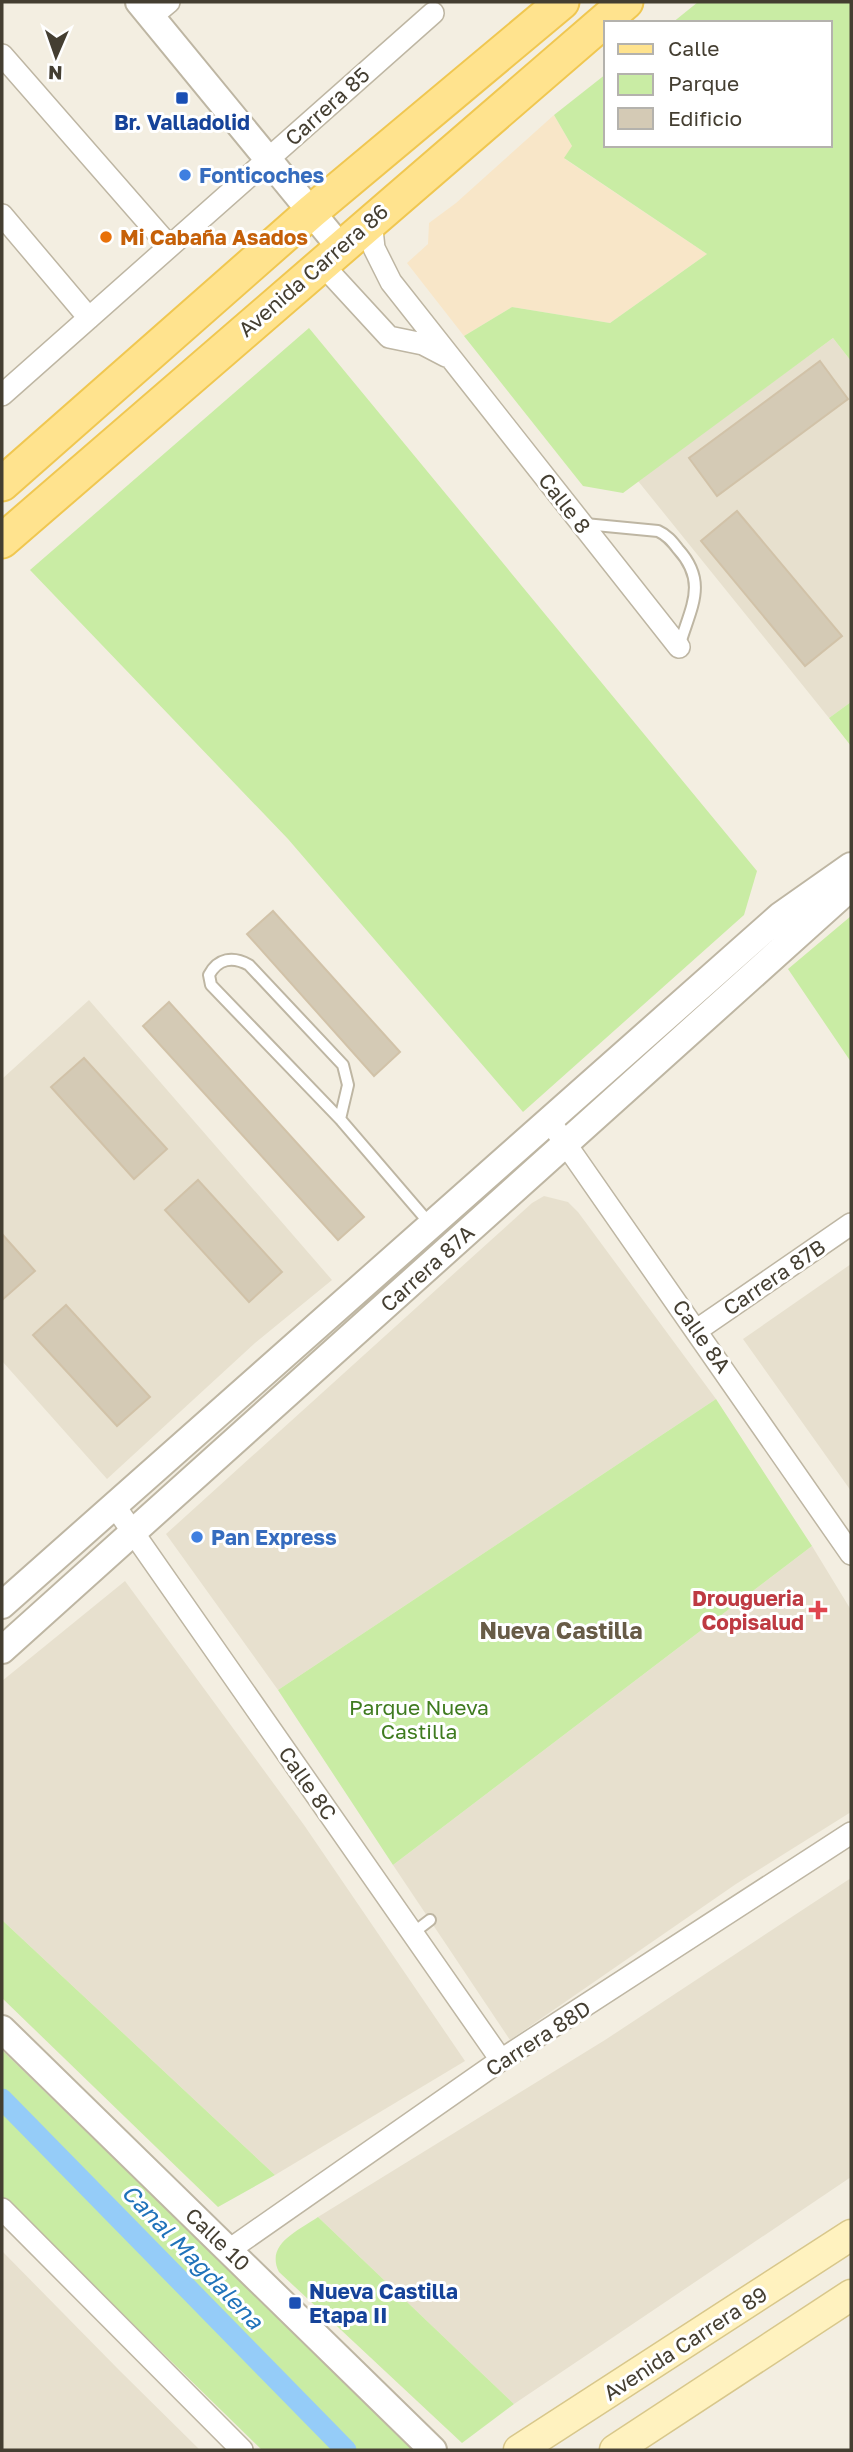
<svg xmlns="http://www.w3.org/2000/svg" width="853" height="2452" font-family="'Golos Text',sans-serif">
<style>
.residential{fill:#e7e0ce}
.commercial{fill:#f8e6c8}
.green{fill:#c9eca4}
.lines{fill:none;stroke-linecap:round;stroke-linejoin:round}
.canal{stroke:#95ccf8;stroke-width:21}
.building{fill:#d4cab5;stroke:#d1c2a8;stroke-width:2}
.service-casing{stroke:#beb6a3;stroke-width:14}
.minor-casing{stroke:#beb6a3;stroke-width:24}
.tertiary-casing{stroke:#beb6a3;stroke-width:30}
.secondary-casing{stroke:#d8c78b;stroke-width:33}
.primary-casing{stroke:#f0c751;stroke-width:37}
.service{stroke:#fff;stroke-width:10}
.minor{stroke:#fff;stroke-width:21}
.tertiary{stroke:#fff;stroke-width:26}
.secondary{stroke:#fff2bf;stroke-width:30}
.primary{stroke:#ffe38e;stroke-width:33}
.transit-dot{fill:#1a4fb4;stroke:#fff;stroke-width:2.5}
.shop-dot{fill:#3f7fe0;stroke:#fff;stroke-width:2.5}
.food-dot{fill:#e8710a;stroke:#fff;stroke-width:2.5}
.health-dot{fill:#e0444e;stroke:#fff;stroke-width:2.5}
.labels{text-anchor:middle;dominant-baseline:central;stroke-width:6;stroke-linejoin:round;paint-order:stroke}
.street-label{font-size:21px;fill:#443e31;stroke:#fff}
.transit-label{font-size:21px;font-weight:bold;fill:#164399;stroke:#fff}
.shop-label{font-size:21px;font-weight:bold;fill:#366cbe;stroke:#fff;text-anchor:start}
.food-label{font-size:21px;font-weight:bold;fill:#c56008;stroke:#fff;text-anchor:start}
.health-label{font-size:21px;font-weight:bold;fill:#be3a42;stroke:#fff;text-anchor:end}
.park-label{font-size:21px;fill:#3f7b1f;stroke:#fff}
.neighbourhood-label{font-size:23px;font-weight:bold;fill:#685c47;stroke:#fff}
.water-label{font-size:23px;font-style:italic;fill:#2073ba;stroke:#fff}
</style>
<rect width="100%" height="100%" fill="#f3eee1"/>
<path class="residential" d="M833,338L851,361V702L829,718L638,481Z
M89,1000L332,1280L255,1343L107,1479L2,1361V1079Z
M544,1196L568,1202L578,1212L716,1399L278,1690L166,1534L532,1203Z
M851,1264V1491L743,1339Z
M812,1546L851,1610V1812L736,1884L510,2040L393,1865Z
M125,1581L304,1825L465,2061L275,2175L2,1920V1681Z
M851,1878V2177L514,2404L318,2217L605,2040Z
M2,2251L120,2371L200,2450H2Z"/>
<path class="commercial" d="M554,115L572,146L565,159L707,254L610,323L512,307L464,336L407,263L428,244L429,223L456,203Z"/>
<path class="green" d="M698,2H851V361L833,338L623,493L583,486L464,336L512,307L610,323L707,254L564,158L572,146L554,115L606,74V145H830V23H672Z
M309,328L757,871L744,915L523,1112L288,839L30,570Z
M851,702V746L829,718Z
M851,916V1062L788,969Z
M716,1399L812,1546L393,1865L278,1690Z
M2,1920L275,2175L218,2207L2,1998Z
M2,2050L414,2450H262L2,2196Z
M318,2217L514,2404L462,2443L279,2272C265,2244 298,2231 318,2217Z"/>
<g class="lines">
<path class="canal" d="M2,2099L346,2450"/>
</g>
<path class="building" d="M820,361L848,399L717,496L689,458Z
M737,511L842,636L805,666L701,541Z
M273,911L400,1052L374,1076L247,934Z
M169,1002L364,1217L338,1240L143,1026Z
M84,1058L167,1149L134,1179L51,1087Z
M198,1180L282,1272L249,1302L165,1210Z
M2,1234L35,1271L2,1300Z
M66,1305L150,1397L117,1426L33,1335Z"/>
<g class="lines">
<g class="service-casing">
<path id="service" d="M585,524L658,531C667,535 672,541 678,549C709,583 690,608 679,647
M340,1119L348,1085L343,1065L249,965C233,956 218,958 209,975L211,985L340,1119L431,1225
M413,1933L430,1920"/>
</g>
<g class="minor-casing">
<path id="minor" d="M151,17L169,2
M2,55L169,246
M2,215L89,318
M371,220L374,248L391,282L679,647
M316,268L331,274L389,337L423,344L446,356
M2,395L433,13
M549,1120L851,1554
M697,1330L851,1224
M114,1505L501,2060
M2,2209L242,2450
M229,2250L501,2060L851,1833"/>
</g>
<g class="tertiary-casing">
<path id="tertiary" d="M139,2L340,247
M2,1605L780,916L851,866
M2,1650L851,887
M2,2029L433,2450"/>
</g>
<g class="secondary-casing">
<path id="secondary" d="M519,2450L851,2235
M615,2450L851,2295"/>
</g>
<g class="primary-casing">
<path id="primary" d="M2,484L311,212L562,2
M2,541L626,2"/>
</g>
<use href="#service" class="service"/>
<use href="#minor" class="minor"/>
<use href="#tertiary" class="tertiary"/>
<use href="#secondary" class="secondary"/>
<use href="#primary" class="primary"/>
</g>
<g class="transit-dot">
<rect x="175" y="91" width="14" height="14" rx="3.5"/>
<rect x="288" y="2296" width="14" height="14" rx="3.5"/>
</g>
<g class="shop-dot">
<circle cx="185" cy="175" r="7"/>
<circle cx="197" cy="1537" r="7"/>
</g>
<circle class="food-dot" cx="106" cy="237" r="7"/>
<path class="health-dot" d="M814.5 1599.5h7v7h7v7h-7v7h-7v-7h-7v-7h7z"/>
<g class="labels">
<g class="street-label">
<text transform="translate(327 106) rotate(-42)">Carrera 85</text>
<text transform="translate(313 270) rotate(-41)">Avenida Carrera 86</text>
<text transform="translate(565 503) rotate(52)">Calle 8</text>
<text transform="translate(427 1268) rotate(-42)">Carrera 87A</text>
<text transform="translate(774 1277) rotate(-34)">Carrera 87B</text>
<text transform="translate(702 1336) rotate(55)">Calle 8A</text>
<text transform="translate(308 1783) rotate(55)">Calle 8C</text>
<text transform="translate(538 2038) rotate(-33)">Carrera 88D</text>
<text transform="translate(218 2239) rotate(44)">Calle 10</text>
<text transform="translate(685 2343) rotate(-33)">Avenida Carrera 89</text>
</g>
<g class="transit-label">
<text x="182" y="122">Br. Valladolid</text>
<text x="309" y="2291" text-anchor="start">Nueva Castilla<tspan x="309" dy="24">Etapa II</tspan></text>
</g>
<g class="shop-label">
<text x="199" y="175">Fonticoches</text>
<text x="211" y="1537">Pan Express</text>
</g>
<g class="food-label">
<text x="120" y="237">Mi Cabaña Asados</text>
</g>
<g class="health-label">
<text x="804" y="1598">Drougueria<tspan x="804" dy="24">Copisalud</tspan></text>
</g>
<g class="park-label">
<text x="419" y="1707">Parque Nueva<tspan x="419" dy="24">Castilla</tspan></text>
</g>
<g class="neighbourhood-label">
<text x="561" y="1630">Nueva Castilla</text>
</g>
<g class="water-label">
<text transform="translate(193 2256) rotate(46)">Canal Magdalena</text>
</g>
</g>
<rect width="853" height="2452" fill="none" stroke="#443e31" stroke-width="7"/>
<rect x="604" y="21" width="228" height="126" fill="#ffffff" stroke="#b4b2ad" stroke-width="2"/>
<rect x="618" y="44" width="35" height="10" fill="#ffe38e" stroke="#b4b2ad" stroke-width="2"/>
<text x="668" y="56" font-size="21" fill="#443e31">Calle</text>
<rect x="618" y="74" width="35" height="21" fill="#c9eca4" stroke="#b4b2ad" stroke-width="2"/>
<text x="668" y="91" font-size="21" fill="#443e31">Parque</text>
<rect x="618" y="108" width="35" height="21" fill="#d4cab5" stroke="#b4b2ad" stroke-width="2"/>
<text x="668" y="126" font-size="21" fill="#443e31">Edificio</text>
<g transform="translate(56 56) rotate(182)" stroke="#ffffff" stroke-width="5" paint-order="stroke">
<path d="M0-5L12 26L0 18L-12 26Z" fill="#443e31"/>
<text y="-10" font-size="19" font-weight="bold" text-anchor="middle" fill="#443e31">N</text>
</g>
</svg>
